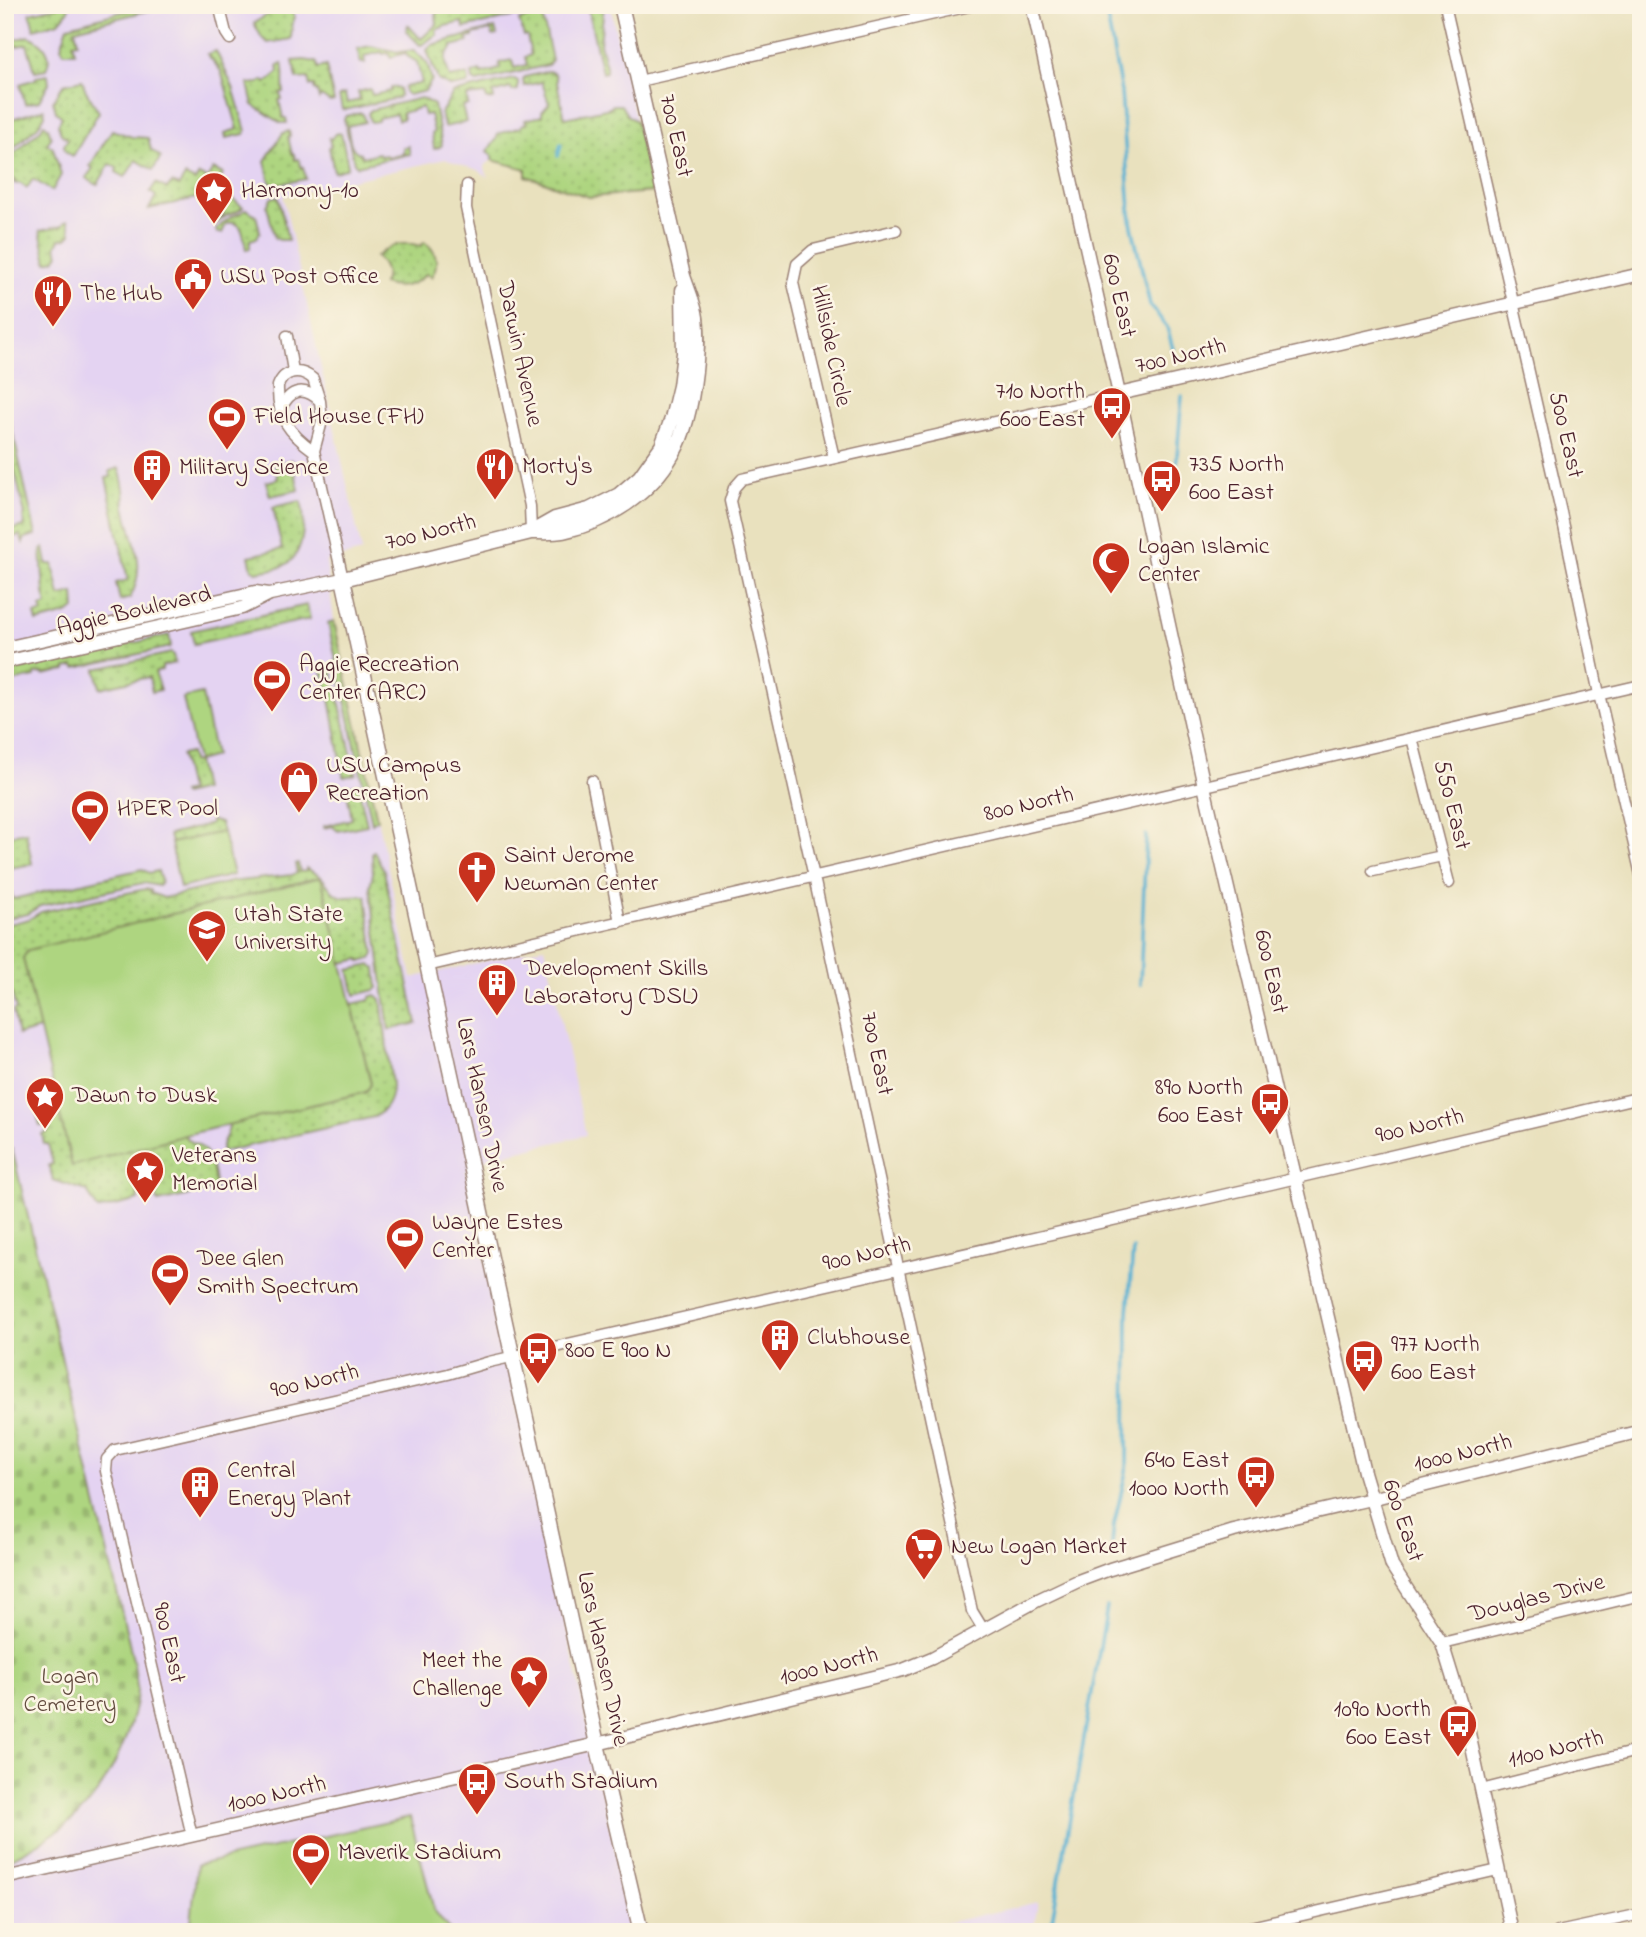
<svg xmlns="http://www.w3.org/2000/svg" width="1646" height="1937" font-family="'Indie Flower',sans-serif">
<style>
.built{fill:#e4d3f2}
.grass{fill:url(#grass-dots);stroke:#7c7a56;stroke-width:2}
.cemetery{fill:url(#cemetery-stones);stroke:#7c7a56;stroke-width:2}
.pitch{fill:#aed580;stroke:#7c7a56;stroke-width:2}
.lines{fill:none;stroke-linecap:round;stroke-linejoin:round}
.stream{stroke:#56b1d3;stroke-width:3.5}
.minor-casing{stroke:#9a8074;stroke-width:13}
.tertiary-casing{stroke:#9a8074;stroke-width:15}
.secondary-casing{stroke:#9a8074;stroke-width:17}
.minor{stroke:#fff;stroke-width:10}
.tertiary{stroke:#fff;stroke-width:12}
.secondary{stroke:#fff;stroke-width:14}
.labels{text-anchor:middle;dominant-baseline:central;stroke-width:5;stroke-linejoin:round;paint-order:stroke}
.street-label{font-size:24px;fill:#4a1f2b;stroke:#fcf5e5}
.poi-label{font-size:24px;fill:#4a1f2b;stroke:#fcf5e5;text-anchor:start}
.park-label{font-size:24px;fill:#634c40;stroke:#fcf5e5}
</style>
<defs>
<pattern id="grass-dots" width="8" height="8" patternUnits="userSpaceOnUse" patternTransform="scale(1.75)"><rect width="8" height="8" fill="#aed580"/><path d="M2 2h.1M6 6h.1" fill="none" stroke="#97b66f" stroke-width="1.8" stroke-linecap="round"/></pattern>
<pattern id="cemetery-stones" width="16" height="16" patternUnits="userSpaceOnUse" patternTransform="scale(1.75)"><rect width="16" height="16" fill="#aed580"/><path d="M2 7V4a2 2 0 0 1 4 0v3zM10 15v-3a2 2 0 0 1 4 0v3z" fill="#97b66f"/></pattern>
</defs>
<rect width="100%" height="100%" fill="#fcf5e5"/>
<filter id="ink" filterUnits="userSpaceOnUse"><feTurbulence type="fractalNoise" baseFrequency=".0143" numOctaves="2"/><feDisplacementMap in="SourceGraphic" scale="14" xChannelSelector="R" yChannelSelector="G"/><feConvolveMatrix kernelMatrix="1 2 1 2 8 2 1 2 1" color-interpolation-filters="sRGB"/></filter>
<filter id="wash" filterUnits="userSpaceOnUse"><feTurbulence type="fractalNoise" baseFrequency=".00686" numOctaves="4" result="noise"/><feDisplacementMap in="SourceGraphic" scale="28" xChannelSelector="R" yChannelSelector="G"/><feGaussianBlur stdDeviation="1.57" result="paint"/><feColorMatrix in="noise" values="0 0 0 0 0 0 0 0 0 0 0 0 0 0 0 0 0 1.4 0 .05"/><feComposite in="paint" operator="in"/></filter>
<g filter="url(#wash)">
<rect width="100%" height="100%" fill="#e9e1be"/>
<path class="built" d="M5,5H610L652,192L589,197L526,176V169L505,163L492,160L484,166L488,177L478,170L445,159L283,196L362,552L326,561L334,621L412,978L545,947L586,1135L486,1159L466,1171L633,1932H5V1872L12,1858L50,1837L78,1815L103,1783L120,1753L132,1716L137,1690L134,1664L12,1150L5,1151Z
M1038,1902L1033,1932H907Z"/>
<path class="grass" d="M64,5L68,6L69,10L59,22L34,29L30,13Z
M148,5L150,10L75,29L78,42L73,43L75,52H64L61,47L68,26Z
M280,5H287L295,17L292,25L291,39L268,43L262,38L254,23L280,7Z
M434,5H564L464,28L463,22L445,26L436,30L437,35C430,37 427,44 420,45L406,31L407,27L408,25L421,39L437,24L436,13L439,10Z
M587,5H604L600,44L606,67V72L602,73Z
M542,14L552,60L548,65L477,82L473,80L472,74L480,71L481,74L500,69L499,63L512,60L514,68L527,65L525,57L531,55L527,36H524L519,20Z
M495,28L497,35L493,36L491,30L473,34V37L467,38L468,42L452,46V49C441,55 447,68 450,78L467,75L469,81L467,84L451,87L438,80C436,74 428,54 427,50L432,45Z
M29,36C43,42 54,54 46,69L35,71L27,44L9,48L10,50L5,51V42Z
M370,46L399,52L414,50L427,63L432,80L425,91L408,95L405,93L404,87L422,83L417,62L407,56L406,53L390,57L389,53L383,54L382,52L364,56L365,63H361L357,49Z
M216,51L233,87L246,131L244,134L226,138L225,133L238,129L221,71L207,54Z
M304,60L316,62L318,68L326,66L334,101L330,102L321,96L319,99L317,91H315L314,86H310L308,78L297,79L293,61Z
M282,63C285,73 282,82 284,92L280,93L282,99L279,100L283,118H286L287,123H281L253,105L248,84L259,83L264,80L266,83L279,72L278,65Z
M549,71L555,74L565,118L610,108L613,105H621L627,115L636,121L652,192L589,197L526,176V169L492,160V155L487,151L496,140L498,134L521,127V125L526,124L525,120L542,116V112L549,104L542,82L524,86L523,80L525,77Z
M48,75L49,83L39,101L25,104L20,84L36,79V77Z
M514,79L518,81V90L512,91L511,88L493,93L494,99L487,100L485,94L467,96L468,105L462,106L466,122L444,127L441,113L453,93Z
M82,80L86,91L99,112L73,156L65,151L64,145L68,139L61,134L58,124L62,117L56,112L53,101L64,84Z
M396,87L399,88L400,95L398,98L345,110L342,109L339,96L345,94L347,103L360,100L358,92L370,89L372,95L391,91V88Z
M421,98L434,105L442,145L440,147L434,149L432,133L434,132L430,114L424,115L422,107L402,113L403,119L398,120L396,114L378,118V121L372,122L370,121L368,113L371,110Z
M44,109L45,115L38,126L5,156V121Z
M361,113L363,114L365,122L347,126C350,136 349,150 360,153L362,157L379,153L380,156L386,155L387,157L404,153L403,148L408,146L410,154L357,166L354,163L344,119L346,116Z
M44,124L48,127L51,138L47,144L53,148L61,175L52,191L33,179L27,188L19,183L17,184L14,183L16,180L12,178L5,181V164L7,160L41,129Z
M112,130L132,137L148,138L151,150L161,157L153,170L136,160L125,177L116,172L117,168L110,164L97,185L86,178L93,168L90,166Z
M289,131L290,136L288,137L292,154H294L295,160L299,159L301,168L303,167L306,179L274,185L270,182L265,161L283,133Z
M341,133L348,165L346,169L334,172L329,147L331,146L329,138L331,139L335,134Z
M213,169L223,174L220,180L222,191L243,207C238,213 233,212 226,216C222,218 220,222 215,224L214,219L224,216L218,193L149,209L156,196L150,192L156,183L167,189L172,183L179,186L185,176L195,181L199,175L207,179Z
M278,196L288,240H279L278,238L275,239L267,206L271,198Z
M246,209L256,215L260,232L257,238L250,240V249L246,250C244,238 243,217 226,224L222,233H217L216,229C222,226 223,222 228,219C235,214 239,216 246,209Z
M68,221L71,234L67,238L60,239L56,247L59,254L55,260L47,262L40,231L62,226L65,222Z
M424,242C437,250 440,264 431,277L426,274C414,286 398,290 383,284C389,275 384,264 376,257C389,244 404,241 421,246Z
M5,412H8L36,535L25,538L23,543L20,535L5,539V531L25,526L23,517L25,515L5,429Z
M292,460L299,490L270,496L266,482L278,479L275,466L277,464Z
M119,468C121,475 123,483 124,490C125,496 124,501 125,507C132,540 148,565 130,598L120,601L116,583L128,580L106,478L111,477L110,471Z
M301,501C306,520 305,556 283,566C275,570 265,570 256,572L252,569L249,556L282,549L273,507Z
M44,548L47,564H53L60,596L74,593L75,609L67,614L37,622L35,614L43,613L41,607L47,605L44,593L41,549Z
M307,605L310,619L194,644L191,631Z
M334,621L377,819L372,823L328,623Z
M169,635L171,647L75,668L74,666L66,668V670L43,675V673L35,674V677L5,683V672Z
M171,653L173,655L175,663L162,666V670L155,672L160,690L152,692L149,677L100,688L96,669Z
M331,666L356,774L344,777L329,693L321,668Z
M190,753L192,762L197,761L203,790L183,795L182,793L189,791L181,755Z
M358,784L367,825L338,831L332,826L324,828V826L352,819L346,787Z
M210,820L220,823L223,832L171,843L169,835L211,824Z
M26,832L32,864L5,869V836Z
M374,851L384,871L417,1023L389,1030L370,886L373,873L372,852Z
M298,863L300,872L306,871V868C311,871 317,873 321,877C329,884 330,894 343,897C351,898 358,894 366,896L374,954L371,959L361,962L360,959L342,963L321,877L162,917L23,958L40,1029L18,1035L13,1011L16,1009L12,994H8L5,980V925L29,919L41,912L145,889L151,890V893L164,898L230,882L292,875L297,873L295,864Z
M142,869L149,873L158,871L161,881L159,886L143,883L40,906L27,914L5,919V871L13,899Z
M371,965L376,968L378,988L375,990L355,995L349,970Z
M376,995L381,999L392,1085C392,1100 387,1110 374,1117L221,1152C220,1141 230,1135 229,1124L366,1092L371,1084L352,1004L370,1000V997Z
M36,1108H42L51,1113L59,1111L72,1165L185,1135C189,1142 191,1141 198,1145C213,1154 213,1174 216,1189L158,1202L154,1190L144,1188L137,1195L139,1200L98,1210L87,1191L53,1180L49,1165L53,1164L48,1144H44L42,1134L47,1133L49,1128L46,1125L40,1126Z"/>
<path class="cemetery" d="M12,1149L134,1664C135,1673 137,1682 137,1691C134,1731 106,1790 76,1817C56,1834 34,1846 12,1858L5,1860V1151Z"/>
<path class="pitch" d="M202,694L215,756L197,761L183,698Z
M223,832L233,875L180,888L171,843Z
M321,877L371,1084L366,1092L185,1135L72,1166L23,958L28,950Z
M410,1817L434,1910L451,1932H190L197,1865Z"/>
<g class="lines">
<path class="stream" d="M1105,5L1121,92L1131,222L1150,305L1167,327L1173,349
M558,156L561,144
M1175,480L1182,396
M1140,985L1146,835
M1112,1544L1114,1525L1127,1467L1128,1313L1133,1249
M1050,1932L1107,1607"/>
</g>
</g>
<g filter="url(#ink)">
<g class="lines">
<g class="minor-casing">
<path id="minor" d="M219,5L226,33L230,39
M1445,5L1561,512L1599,694L1641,875
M639,81L974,5
M467,185L466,208L530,506L531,532
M287,336L293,371
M281,409C290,389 304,386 320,401
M314,451C289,433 277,418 278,386C284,370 300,368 313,379L320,401L322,421L314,451L343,579
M834,458L793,283L797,264L813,250L896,230
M1412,738L1449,883
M592,781L620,922
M1373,871L1442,856
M427,966L1641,685
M983,1629L972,1611L814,877L730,501L734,488L742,479L1119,394
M1442,1643L1641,1595
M1481,1790L1641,1750
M192,1836L106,1471L107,1459L115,1450L448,1374L489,1362L1271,1184L1641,1097
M1229,1932L1498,1870
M1558,1932L1641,1914"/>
</g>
<g class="tertiary-casing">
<path id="tertiary" d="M1032,5L1119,394L1204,786L1364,1472L1392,1566L1442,1643L1467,1724L1512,1932
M1119,394L1641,274
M5,648L242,595L255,592L269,594
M5,662L242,608L270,594L343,579
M5,1878L597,1744L903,1670L932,1658L1038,1600L1078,1581L1110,1569L1234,1531L1371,1499L1641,1431"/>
</g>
<g class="secondary-casing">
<path id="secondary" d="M621,5L683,276C687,288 692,300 695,312C699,330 697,352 695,371C692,398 687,429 673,453C650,494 608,521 563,531C553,533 541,532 531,532L343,579L597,1744L641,1932
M532,532L555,519L589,510L619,495L640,477L662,446L672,419L680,386L684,353L683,290"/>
</g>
<use href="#minor" class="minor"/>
<use href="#tertiary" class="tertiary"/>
<use href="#secondary" class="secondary"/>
</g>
</g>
<defs>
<g id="sight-pin" transform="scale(2.0125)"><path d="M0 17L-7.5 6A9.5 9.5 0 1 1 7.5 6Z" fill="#c8321e" stroke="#fcf5e5"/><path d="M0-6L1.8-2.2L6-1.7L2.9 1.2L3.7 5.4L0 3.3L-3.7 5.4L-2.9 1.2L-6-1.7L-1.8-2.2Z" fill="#fff"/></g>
<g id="civic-pin" transform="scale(2.0125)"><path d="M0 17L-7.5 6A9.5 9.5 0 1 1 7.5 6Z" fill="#c8321e" stroke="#fcf5e5"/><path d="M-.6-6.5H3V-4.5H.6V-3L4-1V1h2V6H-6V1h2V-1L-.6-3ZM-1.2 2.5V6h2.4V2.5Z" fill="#fff"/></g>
<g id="restaurant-pin" transform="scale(2.0125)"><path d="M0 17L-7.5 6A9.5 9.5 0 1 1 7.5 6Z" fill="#c8321e" stroke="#fcf5e5"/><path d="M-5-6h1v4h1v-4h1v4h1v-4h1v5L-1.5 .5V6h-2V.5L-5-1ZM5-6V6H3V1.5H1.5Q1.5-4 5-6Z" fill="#fff"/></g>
<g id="bus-pin" transform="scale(2.0125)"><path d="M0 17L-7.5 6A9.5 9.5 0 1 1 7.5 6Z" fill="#c8321e" stroke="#fcf5e5"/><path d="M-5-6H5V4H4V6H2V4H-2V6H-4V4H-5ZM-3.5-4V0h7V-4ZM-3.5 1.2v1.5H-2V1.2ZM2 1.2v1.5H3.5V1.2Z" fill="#fff"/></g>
<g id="stadium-pin" transform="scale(2.0125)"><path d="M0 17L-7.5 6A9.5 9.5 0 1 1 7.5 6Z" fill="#c8321e" stroke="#fcf5e5"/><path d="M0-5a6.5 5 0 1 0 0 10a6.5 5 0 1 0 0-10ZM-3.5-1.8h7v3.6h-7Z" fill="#fff"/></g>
<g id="building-pin" transform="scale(2.0125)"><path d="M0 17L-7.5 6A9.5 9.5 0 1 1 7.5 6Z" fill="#c8321e" stroke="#fcf5e5"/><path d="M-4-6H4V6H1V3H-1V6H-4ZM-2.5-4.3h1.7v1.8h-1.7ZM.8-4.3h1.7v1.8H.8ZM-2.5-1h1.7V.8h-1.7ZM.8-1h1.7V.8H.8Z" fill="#fff"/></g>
<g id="mosque-pin" transform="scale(2.0125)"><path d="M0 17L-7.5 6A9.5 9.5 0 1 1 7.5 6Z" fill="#c8321e" stroke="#fcf5e5"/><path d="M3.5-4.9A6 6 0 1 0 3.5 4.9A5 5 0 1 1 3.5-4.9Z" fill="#fff"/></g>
<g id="shop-pin" transform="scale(2.0125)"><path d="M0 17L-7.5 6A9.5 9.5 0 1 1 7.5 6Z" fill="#c8321e" stroke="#fcf5e5"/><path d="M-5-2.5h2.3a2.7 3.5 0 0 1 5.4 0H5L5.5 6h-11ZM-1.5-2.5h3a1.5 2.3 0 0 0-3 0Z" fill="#fff"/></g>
<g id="church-pin" transform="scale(2.0125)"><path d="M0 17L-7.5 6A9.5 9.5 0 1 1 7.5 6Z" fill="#c8321e" stroke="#fcf5e5"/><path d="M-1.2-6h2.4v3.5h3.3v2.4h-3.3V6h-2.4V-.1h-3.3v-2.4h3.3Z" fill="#fff"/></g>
<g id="university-pin" transform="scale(2.0125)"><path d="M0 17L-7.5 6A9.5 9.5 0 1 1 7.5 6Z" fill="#c8321e" stroke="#fcf5e5"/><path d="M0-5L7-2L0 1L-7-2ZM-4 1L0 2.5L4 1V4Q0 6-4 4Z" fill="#fff"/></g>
<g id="supermarket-pin" transform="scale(2.0125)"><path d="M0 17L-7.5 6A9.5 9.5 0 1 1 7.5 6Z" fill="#c8321e" stroke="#fcf5e5"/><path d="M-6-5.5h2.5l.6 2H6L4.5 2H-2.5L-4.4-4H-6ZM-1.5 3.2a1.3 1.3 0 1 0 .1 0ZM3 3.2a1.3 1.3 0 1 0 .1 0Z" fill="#fff"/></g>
</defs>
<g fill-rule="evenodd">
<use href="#sight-pin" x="214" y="191"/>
<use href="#civic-pin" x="193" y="277"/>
<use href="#restaurant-pin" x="53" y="294"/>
<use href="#bus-pin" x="1112" y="406"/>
<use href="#stadium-pin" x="227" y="417"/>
<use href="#restaurant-pin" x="495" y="467"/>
<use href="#building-pin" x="152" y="468"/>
<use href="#bus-pin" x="1162" y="479"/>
<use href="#mosque-pin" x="1111" y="561"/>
<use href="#stadium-pin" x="272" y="679"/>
<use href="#shop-pin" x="299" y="780"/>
<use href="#stadium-pin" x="90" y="809"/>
<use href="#church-pin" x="477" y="870"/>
<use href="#university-pin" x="207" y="929"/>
<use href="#building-pin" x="497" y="983"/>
<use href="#sight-pin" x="45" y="1096"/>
<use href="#bus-pin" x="1270" y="1102"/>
<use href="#sight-pin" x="145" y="1170"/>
<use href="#stadium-pin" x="405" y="1237"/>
<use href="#stadium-pin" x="170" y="1273"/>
<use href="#building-pin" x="780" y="1338"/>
<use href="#bus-pin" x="538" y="1351"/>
<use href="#bus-pin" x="1364" y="1359"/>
<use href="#bus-pin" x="1256" y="1475"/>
<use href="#building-pin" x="200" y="1485"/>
<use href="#supermarket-pin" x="924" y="1547"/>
<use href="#sight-pin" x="529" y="1675"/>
<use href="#bus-pin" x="1458" y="1724"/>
<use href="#bus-pin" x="477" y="1782"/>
<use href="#stadium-pin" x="311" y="1853"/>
</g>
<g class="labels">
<g class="street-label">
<text transform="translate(675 136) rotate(77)">700 East</text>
<text transform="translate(1118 296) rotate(77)">600 East</text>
<text transform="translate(830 346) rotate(78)">Hillside Circle</text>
<text transform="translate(519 354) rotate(78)">Darwin Avenue</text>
<text transform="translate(1181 357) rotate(-13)">700 North</text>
<text transform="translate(1565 435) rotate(77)">500 East</text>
<text transform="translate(431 533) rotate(-14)">700 North</text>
<text transform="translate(134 612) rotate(-13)">Aggie Boulevard</text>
<text transform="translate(1029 805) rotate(-13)">800 North</text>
<text transform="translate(1451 805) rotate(76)">550 East</text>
<text transform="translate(1270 972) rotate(77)">600 East</text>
<text transform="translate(876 1054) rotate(78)">700 East</text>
<text transform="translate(481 1105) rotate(78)">Lars Hansen Drive</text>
<text transform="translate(1420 1127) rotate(-13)">900 North</text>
<text transform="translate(867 1255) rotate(-13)">900 North</text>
<text transform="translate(315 1382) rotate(-13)">900 North</text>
<text transform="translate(1463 1454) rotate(-14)">1000 North</text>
<text transform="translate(1402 1521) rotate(71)">600 East</text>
<text transform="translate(1537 1599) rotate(-14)">Douglas Drive</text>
<text transform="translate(168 1643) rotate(77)">900 East</text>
<text transform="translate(602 1659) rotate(78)">Lars Hansen Drive</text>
<text transform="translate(829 1667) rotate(-14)">1000 North</text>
<text transform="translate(1556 1750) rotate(-14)">1100 North</text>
<text transform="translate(277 1795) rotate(-13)">1000 North</text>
</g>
<g class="poi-label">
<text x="241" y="191">Harmony-10</text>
<text x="220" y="277">USU Post Office</text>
<text x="80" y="294">The Hub</text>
<text x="1085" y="392" text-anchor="end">710 North<tspan x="1085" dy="28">600 East</tspan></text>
<text x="254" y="417">Field House (FH)</text>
<text x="1189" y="465">735 North<tspan x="1189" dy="28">600 East</tspan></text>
<text x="522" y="467">Morty's</text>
<text x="179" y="468">Military Science</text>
<text x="1138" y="547">Logan Islamic<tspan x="1138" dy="28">Center</tspan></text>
<text x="299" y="665">Aggie Recreation<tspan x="299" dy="28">Center (ARC)</tspan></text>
<text x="326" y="766">USU Campus<tspan x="326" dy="28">Recreation</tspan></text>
<text x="117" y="809">HPER Pool</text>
<text x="504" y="856">Saint Jerome<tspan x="504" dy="28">Newman Center</tspan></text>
<text x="234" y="915">Utah State<tspan x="234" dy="28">University</tspan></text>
<text x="524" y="969">Development Skills<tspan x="524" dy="28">Laboratory (DSL)</tspan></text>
<text x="1243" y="1088" text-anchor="end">890 North<tspan x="1243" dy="28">600 East</tspan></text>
<text x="72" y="1096">Dawn to Dusk</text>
<text x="172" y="1156">Veterans<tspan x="172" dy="28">Memorial</tspan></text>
<text x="432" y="1223">Wayne Estes<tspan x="432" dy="28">Center</tspan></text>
<text x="197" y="1259">Dee Glen<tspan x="197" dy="28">Smith Spectrum</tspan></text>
<text x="807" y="1338">Clubhouse</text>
<text x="1391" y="1345">977 North<tspan x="1391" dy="28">600 East</tspan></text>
<text x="565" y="1351">800 E 900 N</text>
<text x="1229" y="1461" text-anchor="end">640 East<tspan x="1229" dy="28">1000 North</tspan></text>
<text x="227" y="1471">Central<tspan x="227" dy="28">Energy Plant</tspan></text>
<text x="951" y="1547">New Logan Market</text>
<text x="502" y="1661" text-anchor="end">Meet the<tspan x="502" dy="28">Challenge</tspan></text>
<text x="1431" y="1710" text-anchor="end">1090 North<tspan x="1431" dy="28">600 East</tspan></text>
<text x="504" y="1782">South Stadium</text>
<text x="338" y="1853">Maverik Stadium</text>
</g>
<g class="park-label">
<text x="70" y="1677">Logan<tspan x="70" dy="28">Cemetery</tspan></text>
</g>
</g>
<rect width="1646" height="1937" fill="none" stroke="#fcf5e5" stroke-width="28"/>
</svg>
